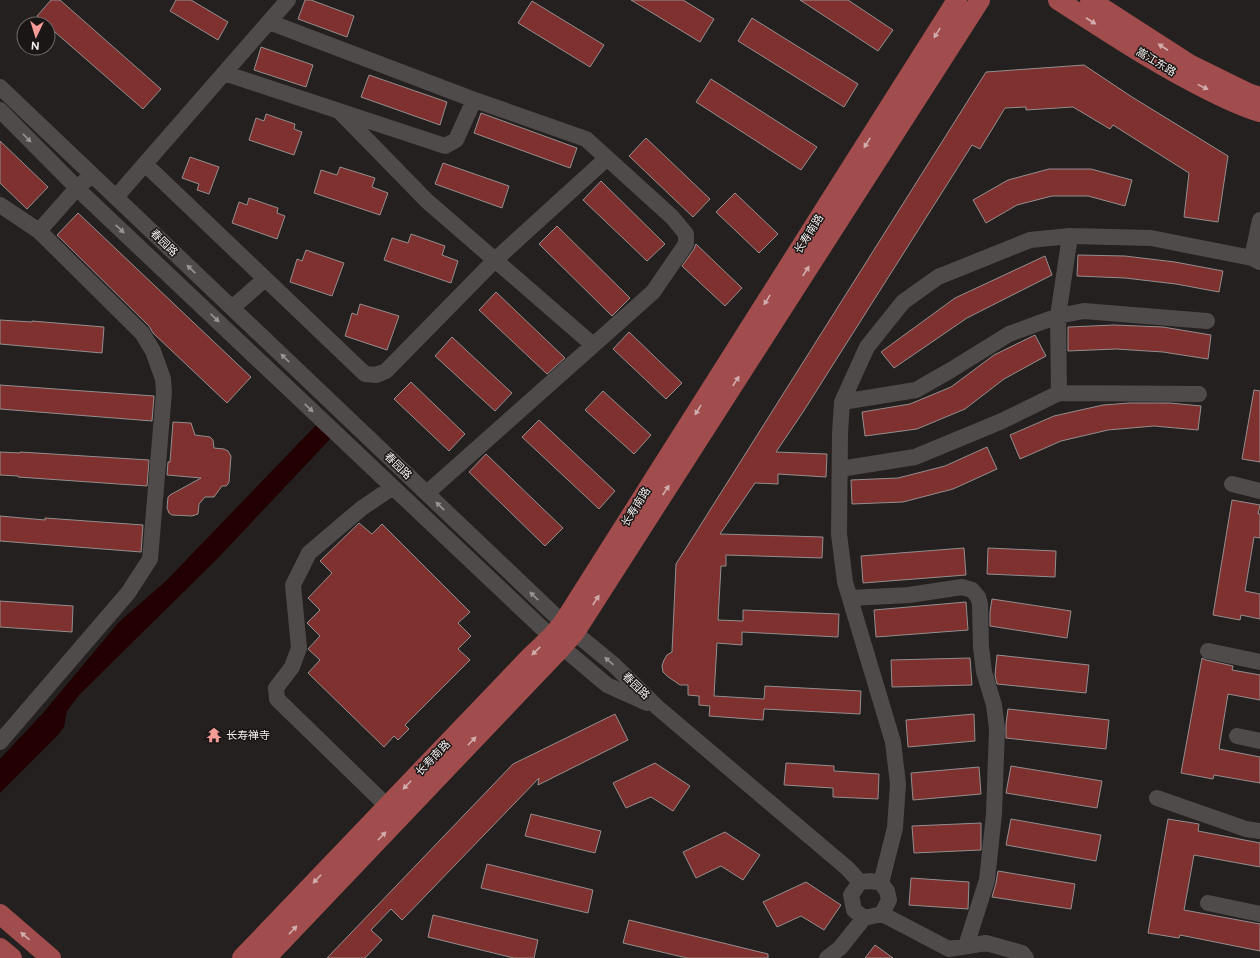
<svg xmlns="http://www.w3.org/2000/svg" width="1260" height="958" font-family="Figtree,'Noto Sans SC',sans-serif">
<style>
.water{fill:#220001}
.building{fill:#7f312f;stroke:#948e8e}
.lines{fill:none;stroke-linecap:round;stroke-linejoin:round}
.minor{stroke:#504b4b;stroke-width:16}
.major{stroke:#a24d4d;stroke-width:20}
.oneway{fill:#d1aead}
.oneway2{fill:#989494}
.labels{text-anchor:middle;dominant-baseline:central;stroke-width:3;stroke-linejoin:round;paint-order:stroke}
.street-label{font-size:11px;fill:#f1eeed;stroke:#1b1616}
.poi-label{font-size:11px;fill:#f1eeed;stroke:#1b1616;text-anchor:start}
</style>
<rect width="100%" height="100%" fill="#24201f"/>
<path class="water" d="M316,425L333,436L218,558L79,695L67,711L64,727L58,735L0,793V759L43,713L119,622L166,581Z"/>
<path class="building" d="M51,0H60L161,89L143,109L48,26V24H46L37,16Z
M176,0H191L228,22L218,40L170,11Z
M305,0H311L354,16L347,37L298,19Z
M631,0H683L714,19L700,42Z
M800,0H848L893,30L878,51Z
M532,1L604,45L590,67L518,23Z
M752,18L858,84L844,107L738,41Z
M261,47L313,65L306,87L254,70Z
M1084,65L1132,97L1228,156L1218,222L1184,217L1189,173L1113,125L1110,129L1073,107L1026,110V107L1005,108L980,149L972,145L803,412L776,452L827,454L826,477L778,474V484L755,483L720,534L823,537L822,558L726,555V566H721L718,620L743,621V610L839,614L838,637L742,632V645L717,643L714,696L764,699L765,686L861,691L860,714L764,709L763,720L709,716L710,706L699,705V696L688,695V685H680L667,676L663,672L662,666L664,660L667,655L672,652L676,564L986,72Z
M369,75L447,102L440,125L361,97Z
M711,79L817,147L801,170L696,102Z
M481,113L577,148L570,168L474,133Z
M266,114L295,124L294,129L302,132L294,155L249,140L256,118L264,121Z
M646,138L710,199L693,217L629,156Z
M0,141L48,187L27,209L0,183Z
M190,157L219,167L209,194L197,190L199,184L182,178Z
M443,163L509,186L502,208L435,184Z
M340,167L375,178L372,187L388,193L380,215L314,193L321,170L337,175Z
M1049,169H1091L1132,180L1125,206L1088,196H1052L1017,205L986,223L973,200L1008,180Z
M601,181L665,244L647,261L583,200Z
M735,193L778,234L759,253L716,212Z
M249,198L278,208L277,213L285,216L277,239L232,223L239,202L247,205Z
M78,213L251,377L227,403L153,333L149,326L57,235Z
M557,226L630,298L612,316L539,244Z
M411,234L445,246L442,255L458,261L451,283L384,260L392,238L408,243Z
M696,244L742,288L725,306L682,266L694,249Z
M306,250L344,263L332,296L290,282L297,259L302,261Z
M1078,255L1125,256L1175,262L1223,271L1219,292L1176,284L1125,278L1077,276Z
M1045,256L1052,275L967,318L894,368L881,352L955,298Z
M496,292L565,358L547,374L479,310Z
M360,304L399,316L387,350L345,336L352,313L357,315Z
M0,320L32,322V321L104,327L102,353L0,344Z
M1114,325L1163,327L1211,335L1208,359L1163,352L1116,349L1068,351V327Z
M629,332L682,383L666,399L613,349Z
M1035,335L1046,356L1004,379L965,409L917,429L865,436L862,412L910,404L951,387L994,355Z
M452,337L512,393L495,411L435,356Z
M411,382L465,434L449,451L394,399Z
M0,385L154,396L152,421L0,409Z
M1254,390L1260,391V462L1242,459Z
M603,391L651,435L634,454L585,410Z
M1130,403H1170L1201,406L1198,430L1154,426L1108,430L1061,441L1020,459L1010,435L1054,416L1103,405Z
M539,420L615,491L599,509L522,437Z
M173,422L191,423L195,435L210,437L213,440L214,448L224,449L228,451L231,456L229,482L228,484L226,486H222L214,497H205L199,504L198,514L192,516L172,515L169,513L167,508L168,497L170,495L201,478L167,475L168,462H170Z
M987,447L997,469L953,489L903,502L852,504L851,480L898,478L945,466Z
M0,452L20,453V452L149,460L147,486L18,477V476L0,475Z
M486,454L563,528L545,546L469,472Z
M1232,500L1260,505L1258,514H1260V538L1254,537L1245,591L1260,594V619L1241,615L1240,620L1213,615Z
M0,516L45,520V518L143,525L141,552L0,541Z
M359,523L372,534L382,524L470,612L458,623L471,636L458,649L470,660L405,725L409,729L398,740L394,736L384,747L308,673L320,660L308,649L320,636L307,623L320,610L308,598L332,573L320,561Z
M964,548L966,575L863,583L861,556Z
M988,548L1056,551L1055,577L987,574Z
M992,599L1071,611L1067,638L990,626V612Z
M0,601L73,606L72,632L0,627Z
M966,602L968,630L876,637L874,610Z
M997,655L1089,665L1086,693L997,684L995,675Z
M970,658L972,685L892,687L891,660Z
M1202,658L1206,660L1233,666L1232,670L1260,675V700L1228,694L1219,749L1260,757V783L1214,775L1213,779L1181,773Z
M1008,709L1109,720L1106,749L1006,738V724Z
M615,714L628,740L538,785L539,778L402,920L391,909L371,930L382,940L365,958H327L513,764Z
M974,714L975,741L908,747L906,720Z
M655,763L690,786L673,811L651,797L626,808L613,783Z
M786,763L834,766V771L879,774L878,799L833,797V788L784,785Z
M1011,766L1102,781L1097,808L1006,793Z
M979,767L981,794L913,800L911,773Z
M531,814L601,831L595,853L525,836Z
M1011,819L1101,835L1096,861L1006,845Z
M1168,819L1199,824L1198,831L1260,843V867L1194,855L1184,910L1260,924V951L1180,935L1179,938L1148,933Z
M981,823V850L914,853L912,826Z
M725,832L760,855L743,880L721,866L696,878L683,852Z
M487,864L593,890L588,913L481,888Z
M998,871L1075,884L1071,909L992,897L996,883Z
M911,878L969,882L968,909L909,905Z
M806,882L841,905L824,930L801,916L777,927L763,902Z
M433,915L538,940L534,958H514L428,937Z
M629,920L768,954V958H687L623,943Z
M875,945L893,958H865Z"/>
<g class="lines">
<path class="minor" d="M224,73L445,146L456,140L470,109L472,99L269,22
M0,87L563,623L614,665L657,707L847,868L860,882
M0,110L85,196L562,647L607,685L647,703
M341,113L427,201L593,345
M145,164L365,374L376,375L386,371L495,260L606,159
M116,197L288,0
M0,205L39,231L142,333L153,351L163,379L164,392L150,559L128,593L0,742
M39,231L77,188L85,181
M1252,258L1260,220
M232,308L265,279
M1059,393L1058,316L1070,236
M842,402L916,390L951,370L1009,334L1058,316L1084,311L1207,321
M840,469L915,457L1002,421L1059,393L1199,394
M1232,484L1260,491
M427,493L653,292L686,244V234L672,217L586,139L472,99
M850,598L909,595L962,587L972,590L978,597L980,604L981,647L984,672L994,705L997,729L994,814L987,880L966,946
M1208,651L1260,662
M1237,736L1260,741
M1157,798L1246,829L1260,831
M387,806L277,699L276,688L292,667L299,648L293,585L309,553L362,508L393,487
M871,881L881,883L887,891L889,900L882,914L864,918L854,910L851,895L860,882Z
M881,883L895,828L898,784L893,742L845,582L839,534L840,433L842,402L867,347L903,302L938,277L1030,240L1070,236L1151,238L1252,258L1260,262
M1208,903L1260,914
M882,914L949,949L986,943L1022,953L1026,958
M827,958L840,948L864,918"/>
<path class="major" d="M1058,0C1108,32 1157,65 1210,91C1226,99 1242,107 1260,112
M1090,0L1189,64L1248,93L1260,97
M0,914L51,958
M0,948L12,958
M242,958L530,657L551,637L563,623L957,0
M266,958L562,647L575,632L980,0"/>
</g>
<defs><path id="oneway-solid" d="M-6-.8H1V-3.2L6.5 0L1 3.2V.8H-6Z"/></defs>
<g class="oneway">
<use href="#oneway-solid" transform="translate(1091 21) rotate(33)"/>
<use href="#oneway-solid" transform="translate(937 33) rotate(122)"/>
<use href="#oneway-solid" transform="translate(1163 47) rotate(-147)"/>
<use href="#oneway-solid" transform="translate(1203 87) rotate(26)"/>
<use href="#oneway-solid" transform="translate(867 143) rotate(122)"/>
<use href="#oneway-solid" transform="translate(806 271) rotate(-57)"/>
<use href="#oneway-solid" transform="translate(767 300) rotate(122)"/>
<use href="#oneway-solid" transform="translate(736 381) rotate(-57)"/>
<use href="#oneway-solid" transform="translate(698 410) rotate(122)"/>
<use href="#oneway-solid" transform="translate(666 490) rotate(-57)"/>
<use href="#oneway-solid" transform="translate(596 600) rotate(-57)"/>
<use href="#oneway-solid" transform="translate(536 651) rotate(136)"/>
<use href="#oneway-solid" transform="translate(472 741) rotate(-46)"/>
<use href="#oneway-solid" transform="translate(407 785) rotate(134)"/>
<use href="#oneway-solid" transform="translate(382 836) rotate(-46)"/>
<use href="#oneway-solid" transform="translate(317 879) rotate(134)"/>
<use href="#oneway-solid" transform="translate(293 930) rotate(-46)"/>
<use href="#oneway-solid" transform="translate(25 936) rotate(-139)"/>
</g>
<g class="oneway2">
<use href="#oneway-solid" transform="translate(27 138) rotate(45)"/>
<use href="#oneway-solid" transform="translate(120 229) rotate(43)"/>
<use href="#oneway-solid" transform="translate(191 269) rotate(-136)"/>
<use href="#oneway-solid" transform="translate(215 318) rotate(43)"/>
<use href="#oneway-solid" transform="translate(285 358) rotate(-136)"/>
<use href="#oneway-solid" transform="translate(309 408) rotate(43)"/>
<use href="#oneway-solid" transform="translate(440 506) rotate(-136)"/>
<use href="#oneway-solid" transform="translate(534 596) rotate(-136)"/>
<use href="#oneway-solid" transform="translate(609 661) rotate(-140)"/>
</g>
<defs>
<g id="temple-bare" transform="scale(1.2)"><path d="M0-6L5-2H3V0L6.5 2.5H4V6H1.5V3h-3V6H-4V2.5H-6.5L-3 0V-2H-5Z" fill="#f59c96" stroke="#1b1616" stroke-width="2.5" paint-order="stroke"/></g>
</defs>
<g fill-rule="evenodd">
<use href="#temple-bare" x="214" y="735"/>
</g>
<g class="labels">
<g class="street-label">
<text transform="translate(1156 62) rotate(31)">嵩江东路</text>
<text transform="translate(809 234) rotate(-58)">长寿南路</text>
<text transform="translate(164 243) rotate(44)">春园路</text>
<text transform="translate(398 466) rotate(44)">春园路</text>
<text transform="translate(636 507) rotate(-58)">长寿南路</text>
<text transform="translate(636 686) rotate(44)">春园路</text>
<text transform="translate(433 758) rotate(-46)">长寿南路</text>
</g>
<g class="poi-label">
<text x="226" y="735">长寿禅寺</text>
</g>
</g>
<g transform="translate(36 36) rotate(184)"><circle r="19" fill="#1b1616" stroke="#716c6c"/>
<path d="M0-3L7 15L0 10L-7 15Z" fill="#f59c96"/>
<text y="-6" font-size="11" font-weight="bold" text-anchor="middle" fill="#f1eeed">N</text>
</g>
</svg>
